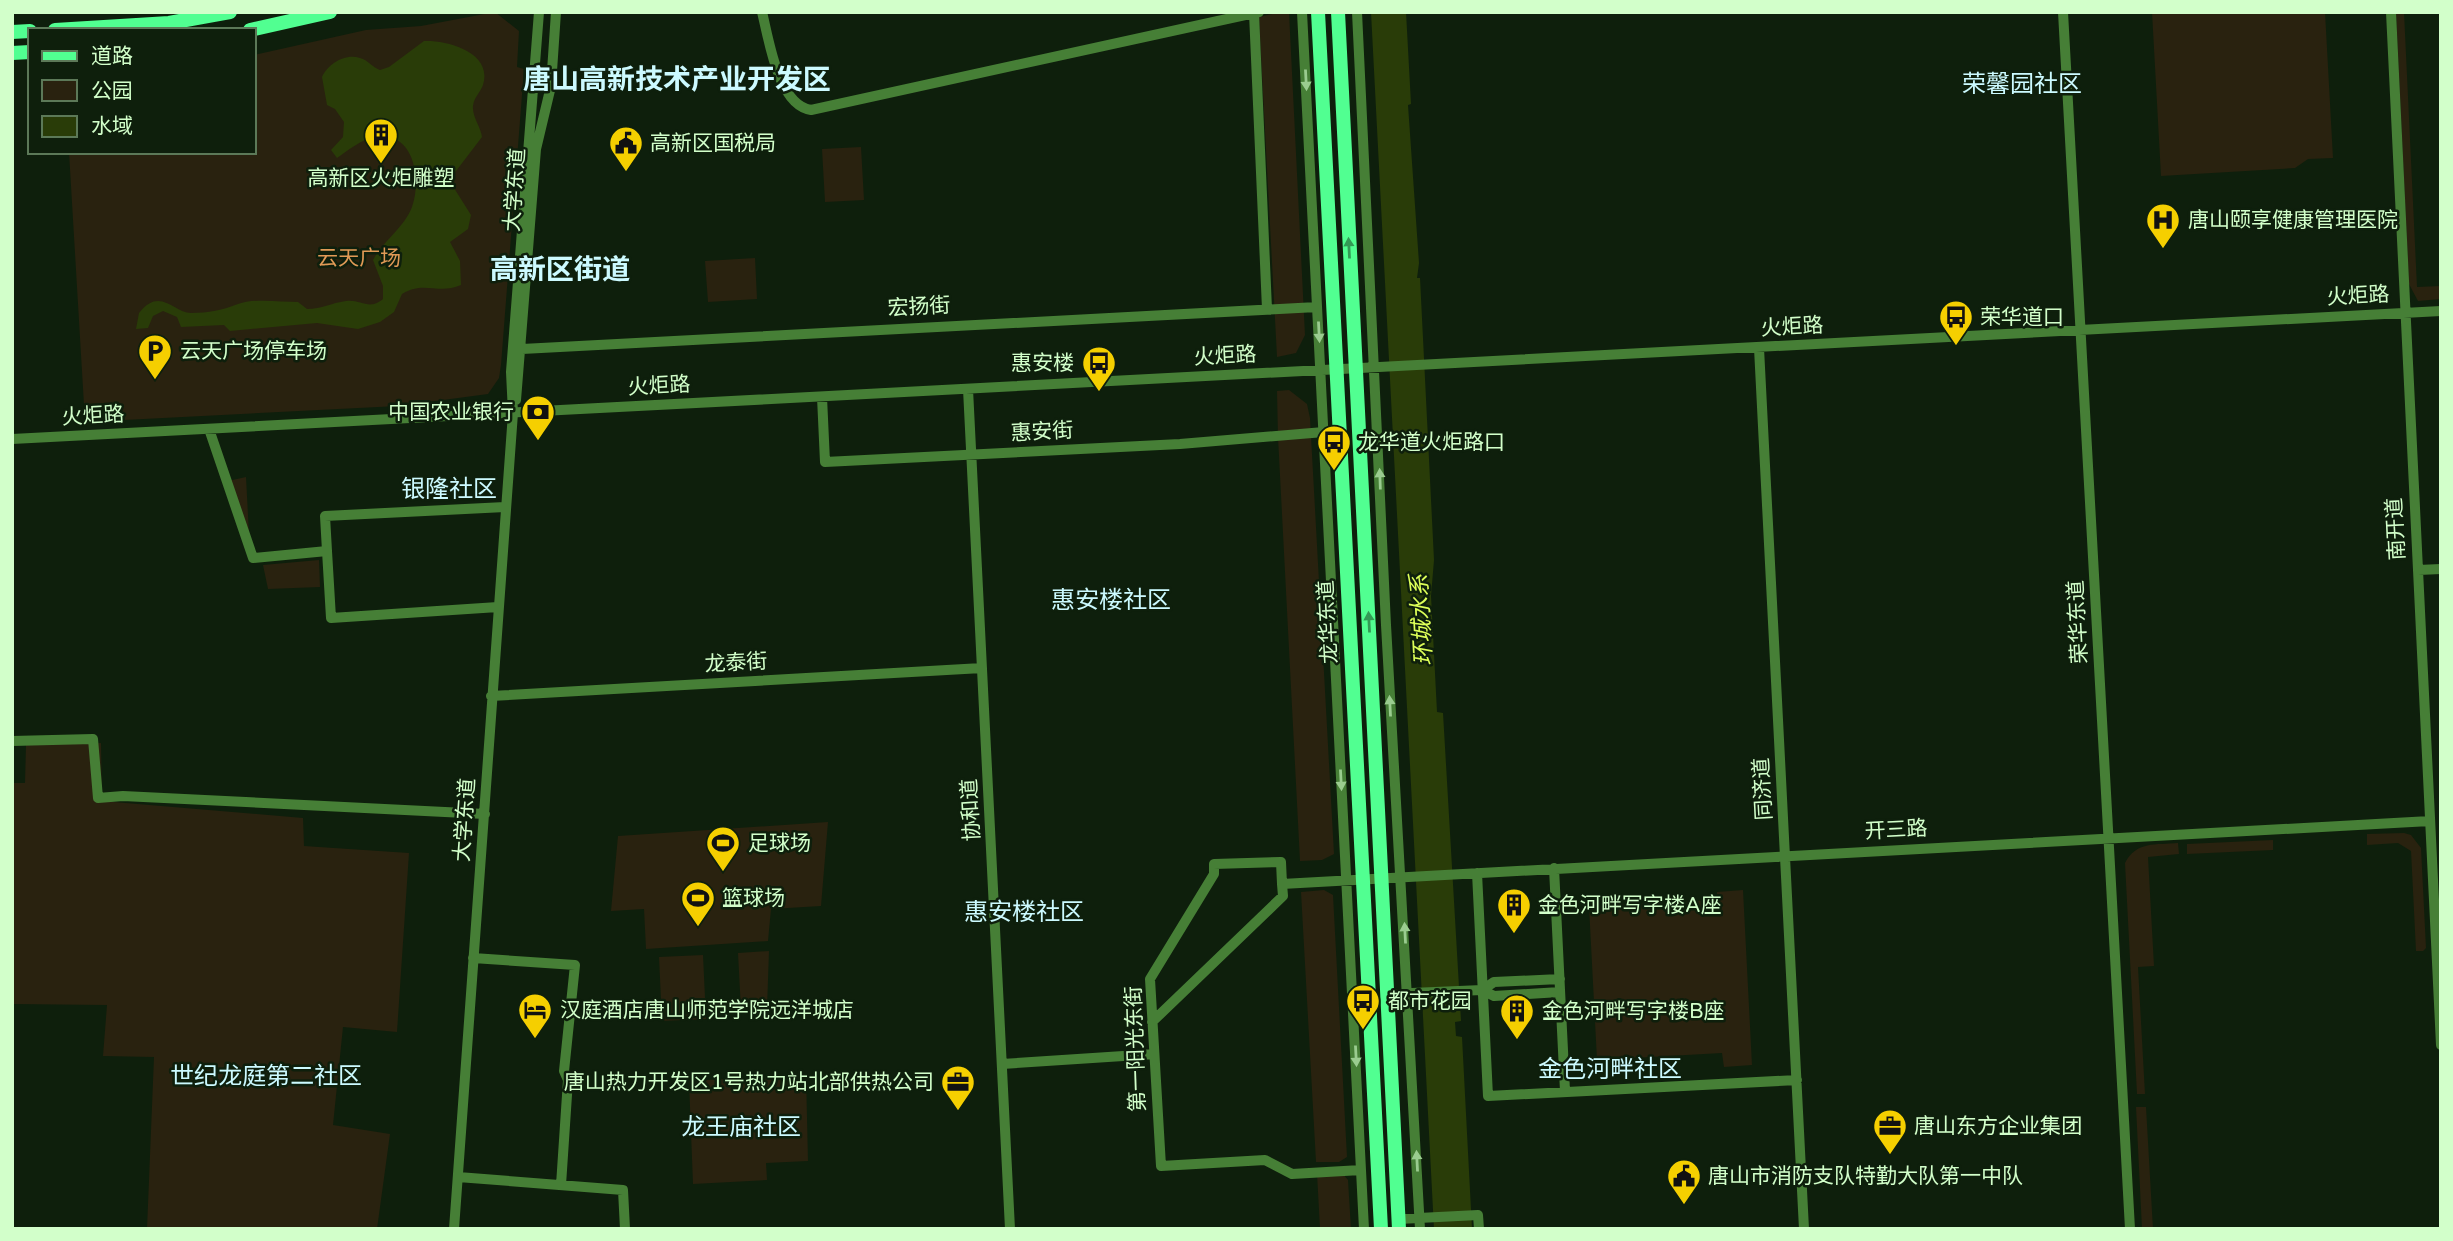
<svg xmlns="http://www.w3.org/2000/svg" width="2453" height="1241" font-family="'Varela Round','Noto Sans SC',sans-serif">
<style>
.green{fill:#29220f}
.water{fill:#293c08}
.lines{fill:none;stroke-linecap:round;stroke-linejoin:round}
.minor{stroke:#467f36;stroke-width:10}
.major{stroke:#51ff91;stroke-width:14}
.oneway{fill:#9acc8f}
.oneway2{fill:#339a55}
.labels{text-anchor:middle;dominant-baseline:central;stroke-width:5;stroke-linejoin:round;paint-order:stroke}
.poi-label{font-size:21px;fill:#d2ffca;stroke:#0e1f0c;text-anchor:start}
.street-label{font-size:21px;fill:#d2ffca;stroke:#0e1f0c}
.park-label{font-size:21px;fill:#e09a56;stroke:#0e1f0c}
.water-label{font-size:23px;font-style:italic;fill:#ddff58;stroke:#0e1f0c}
.quarter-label{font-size:24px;fill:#ccfaff;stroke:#0e1f0c}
.district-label{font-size:28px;font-weight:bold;fill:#ccfaff;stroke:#0e1f0c}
</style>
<rect width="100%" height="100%" fill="#0e1f0c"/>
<path class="green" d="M495,12L519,31L517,67L524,69L501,365L499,378L488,394L398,406L85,422L69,152H254V55L366,30L421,26Z
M1281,12H1289L1305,335L1296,353L1277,357L1259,17Z
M2152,12H2325L2333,158L2308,159L2295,168L2161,176Z
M2396,12H2404L2417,287L2441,286V299L2418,301L2409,284Z
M861,147L864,200L825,202L822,149Z
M755,258L757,299L708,302L705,261Z
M1289,390L1307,404L1310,418L1334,854L1322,860L1300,861L1278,437L1277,391Z
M246,477L250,553L228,481Z
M319,560L320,587L268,589L263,565Z
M101,743L102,801L303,818L304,846L409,853L397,1032L343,1027L333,1125L390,1134L377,1229H147L154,1057L103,1056L107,1005L12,1004V783H25L26,745Z
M828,822L821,906L771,909L768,941L646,949L644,909L611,911L618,836Z
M2404,833L2411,835L2421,848L2426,948L2423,951H2416L2411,851L2398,843L2367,845V834Z
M2273,840V850L2187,854V844Z
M2178,843L2179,854L2148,857L2154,966L2138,967L2145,1094H2137L2125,863C2136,841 2156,845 2178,843Z
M1324,890L1333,895L1347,1157L1339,1162H1316L1301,892Z
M1743,890L1752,1065L1724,1067L1722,1053L1597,1060L1589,906L1717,900V892Z
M769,951L767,1009L741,1010L738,953Z
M703,955L706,1019L662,1021L659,957Z
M806,1074L808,1161L766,1163L767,1180L693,1184L689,1081Z
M2136,1107H2146L2153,1229H2142Z
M1341,1172L1348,1180L1351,1229H1320L1317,1173Z"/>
<path class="water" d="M1371,12H1406L1411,104L1408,105L1419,263L1417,278H1420L1434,560L1431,596L1437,712L1443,713L1461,1021L1455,1022L1456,1036L1462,1037L1472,1229H1434Z
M424,41C447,40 493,52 483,85C480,93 474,97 473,106C472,117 481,127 482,137L453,175L454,188L471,215L468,229L450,242L460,261L461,285C438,295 424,280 402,294L394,312L380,322L358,329L317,323L230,331L224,325L181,327L177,317L163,311L153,316L148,328L136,329L139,313C160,286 174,313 191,313C208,313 223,310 238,304C255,298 280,302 298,302L307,309C322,309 331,303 346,301C361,299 369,311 383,299V286L373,260C383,241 404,228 412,207C422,179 414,129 374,137C362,139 347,151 337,158L331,150L343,137L344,122L335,109L327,105L322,77C328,64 345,53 360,58C368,60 372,67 380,70L389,67Z"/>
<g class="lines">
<path class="minor" d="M762,12C769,40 778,105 811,110L1259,12
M1302,12L1364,1229
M1357,12L1386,625L1420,1229
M2063,12L2130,1229
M2391,12L2441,1045
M1254,13L1267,309
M1759,348L1804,1229
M522,349L1317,307
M968,389L1010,1229
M822,397L825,462L1180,444L1324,432
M516,400L536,149L551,86L556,12
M209,429L253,558L327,551L325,516L505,507
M12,439L2441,311
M327,551L331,618L498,607
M2418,570L2441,569
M491,696L982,668
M12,741L93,739L98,798L123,796L485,814
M1554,868L1565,1091
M1477,873L1488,1096L1797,1080
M473,958L575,965L564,1071L568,1080L561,1185
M1482,990L1494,982L1560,979
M1388,994L1482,990L1494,996L1560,992
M1152,1022L1283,896L1282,884
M1002,1064L1154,1054
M1361,1170L1292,1174L1265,1160L1161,1166L1150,979L1214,874V864L1281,862L1282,884L2430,821
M458,1177L623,1190L625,1229
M1399,1219L1478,1215L1479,1229
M454,1229L513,413L511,372L539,12"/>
<path class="major" d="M1318,12L1381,1229
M1338,12L1399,1229
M55,30L169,23L230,12
M250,30L330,12
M12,32L30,31
M12,53L30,52"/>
</g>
<defs><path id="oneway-solid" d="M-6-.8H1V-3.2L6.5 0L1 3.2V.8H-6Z" transform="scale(1.75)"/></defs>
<g class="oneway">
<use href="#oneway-solid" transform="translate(1306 80) rotate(87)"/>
<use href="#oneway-solid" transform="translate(1319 332) rotate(87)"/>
<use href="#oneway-solid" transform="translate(1380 479) rotate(-92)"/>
<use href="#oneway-solid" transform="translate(1390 706) rotate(-93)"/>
<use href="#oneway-solid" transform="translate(1341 780) rotate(87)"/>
<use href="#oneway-solid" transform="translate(1405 933) rotate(-93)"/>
<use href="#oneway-solid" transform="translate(1356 1056) rotate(87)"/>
<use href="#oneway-solid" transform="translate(1417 1161) rotate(-93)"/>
</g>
<g class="oneway2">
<use href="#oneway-solid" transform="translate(1349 248) rotate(-93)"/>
<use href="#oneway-solid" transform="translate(1369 622) rotate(-93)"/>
</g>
<defs>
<g id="building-pin" transform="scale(1.75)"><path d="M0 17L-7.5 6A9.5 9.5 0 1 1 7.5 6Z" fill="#f5cf00" stroke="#0e1f0c"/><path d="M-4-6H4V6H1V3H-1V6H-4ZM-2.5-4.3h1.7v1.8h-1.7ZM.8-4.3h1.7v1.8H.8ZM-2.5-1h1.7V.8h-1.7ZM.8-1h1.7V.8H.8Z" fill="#111"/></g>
<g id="civic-pin" transform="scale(1.75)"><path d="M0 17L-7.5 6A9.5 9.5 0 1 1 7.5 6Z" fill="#f5cf00" stroke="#0e1f0c"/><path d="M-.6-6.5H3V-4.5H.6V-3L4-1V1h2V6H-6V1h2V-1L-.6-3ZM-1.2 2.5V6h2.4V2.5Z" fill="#111"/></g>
<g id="hospital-pin" transform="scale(1.75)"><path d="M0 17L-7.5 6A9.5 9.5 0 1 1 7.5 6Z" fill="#f5cf00" stroke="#0e1f0c"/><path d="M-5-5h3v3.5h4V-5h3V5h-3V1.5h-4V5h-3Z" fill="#111"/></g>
<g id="bus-pin" transform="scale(1.75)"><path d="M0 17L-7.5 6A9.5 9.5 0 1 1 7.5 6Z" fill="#f5cf00" stroke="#0e1f0c"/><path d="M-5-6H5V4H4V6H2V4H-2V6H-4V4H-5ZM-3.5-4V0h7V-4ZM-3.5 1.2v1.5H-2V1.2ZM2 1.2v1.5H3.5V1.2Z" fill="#111"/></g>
<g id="parking-pin" transform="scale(1.75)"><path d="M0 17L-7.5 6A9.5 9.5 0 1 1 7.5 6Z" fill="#f5cf00" stroke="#0e1f0c"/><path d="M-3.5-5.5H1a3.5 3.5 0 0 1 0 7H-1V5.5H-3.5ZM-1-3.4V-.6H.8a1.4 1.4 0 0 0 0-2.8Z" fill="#111"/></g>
<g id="bank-pin" transform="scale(1.75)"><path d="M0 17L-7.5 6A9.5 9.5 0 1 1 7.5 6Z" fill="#f5cf00" stroke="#0e1f0c"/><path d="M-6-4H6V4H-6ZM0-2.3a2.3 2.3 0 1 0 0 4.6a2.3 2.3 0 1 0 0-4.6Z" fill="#111"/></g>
<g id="stadium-pin" transform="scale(1.75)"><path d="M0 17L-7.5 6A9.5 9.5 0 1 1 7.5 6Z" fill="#f5cf00" stroke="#0e1f0c"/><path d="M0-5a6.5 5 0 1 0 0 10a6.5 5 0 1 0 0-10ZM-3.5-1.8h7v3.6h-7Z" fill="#111"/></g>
<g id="hotel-pin" transform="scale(1.75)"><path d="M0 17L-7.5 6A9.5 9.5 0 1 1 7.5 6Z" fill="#f5cf00" stroke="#0e1f0c"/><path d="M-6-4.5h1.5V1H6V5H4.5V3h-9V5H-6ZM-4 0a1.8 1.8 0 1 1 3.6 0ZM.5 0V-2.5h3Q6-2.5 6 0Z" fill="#111"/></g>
<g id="office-pin" transform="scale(1.75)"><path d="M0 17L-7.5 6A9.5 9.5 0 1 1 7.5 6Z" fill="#f5cf00" stroke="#0e1f0c"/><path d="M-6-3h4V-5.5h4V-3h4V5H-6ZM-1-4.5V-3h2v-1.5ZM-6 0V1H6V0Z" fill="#111"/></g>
</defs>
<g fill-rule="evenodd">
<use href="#building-pin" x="381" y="135"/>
<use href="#civic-pin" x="626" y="143"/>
<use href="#hospital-pin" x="2163" y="220"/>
<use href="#bus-pin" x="1956" y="317"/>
<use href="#parking-pin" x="155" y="351"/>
<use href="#bus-pin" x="1099" y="363"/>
<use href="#bank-pin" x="538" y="412"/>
<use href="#bus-pin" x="1334" y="442"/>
<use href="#stadium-pin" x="723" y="843"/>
<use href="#stadium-pin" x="698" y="898"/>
<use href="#building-pin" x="1514" y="905"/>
<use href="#bus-pin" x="1363" y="1001"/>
<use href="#hotel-pin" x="535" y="1010"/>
<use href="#building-pin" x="1517" y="1011"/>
<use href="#office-pin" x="958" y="1082"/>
<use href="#office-pin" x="1890" y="1126"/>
<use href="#civic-pin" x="1684" y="1176"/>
</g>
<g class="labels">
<g class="poi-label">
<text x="650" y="143">高新区国税局</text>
<text x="381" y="178" text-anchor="middle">高新区火炬雕塑</text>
<text x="2188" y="220">唐山颐享健康管理医院</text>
<text x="1980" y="317">荣华道口</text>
<text x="180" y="351">云天广场停车场</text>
<text x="1074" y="363" text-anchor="end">惠安楼</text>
<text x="514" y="412" text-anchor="end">中国农业银行</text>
<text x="1358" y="442">龙华道火炬路口</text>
<text x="748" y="843">足球场</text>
<text x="722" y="898">篮球场</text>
<text x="1538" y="905">金色河畔写字楼A座</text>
<text x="1388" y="1001">都市花园</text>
<text x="560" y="1010">汉庭酒店唐山师范学院远洋城店</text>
<text x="1542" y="1011">金色河畔写字楼B座</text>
<text x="934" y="1082" text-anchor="end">唐山热力开发区1号热力站北部供热公司</text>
<text x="1914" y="1126">唐山东方企业集团</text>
<text x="1708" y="1176">唐山市消防支队特勤大队第一中队</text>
</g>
<g class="street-label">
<text transform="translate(515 190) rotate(-86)">大学东道</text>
<text transform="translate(2358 296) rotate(-3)">火炬路</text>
<text transform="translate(919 307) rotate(-3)">宏扬街</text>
<text transform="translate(1792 327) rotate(-3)">火炬路</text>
<text transform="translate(1225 356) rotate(-3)">火炬路</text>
<text transform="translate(659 386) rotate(-3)">火炬路</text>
<text transform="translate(93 416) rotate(-3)">火炬路</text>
<text transform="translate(1042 432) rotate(-3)">惠安街</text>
<text transform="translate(2396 529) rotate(-93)">南开道</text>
<text transform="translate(1328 622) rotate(-93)">龙华东道</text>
<text transform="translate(2078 622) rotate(-93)">荣华东道</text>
<text transform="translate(736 663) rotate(-3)">龙泰街</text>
<text transform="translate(1763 789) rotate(-93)">同济道</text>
<text transform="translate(971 810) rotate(-93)">协和道</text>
<text transform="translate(465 820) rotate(-86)">大学东道</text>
<text transform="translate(1896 830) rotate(-3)">开三路</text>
<text transform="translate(1136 1049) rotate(-92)">第一阳光东街</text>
</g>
<g class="park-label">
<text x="359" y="258">云天广场</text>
</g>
<g class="water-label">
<text transform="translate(1422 620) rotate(-93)">环城水系</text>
</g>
<g class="quarter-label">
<text x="2022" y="84">荣馨园社区</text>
<text x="449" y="489">银隆社区</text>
<text x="1111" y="600">惠安楼社区</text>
<text x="1024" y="912">惠安楼社区</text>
<text x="1610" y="1069">金色河畔社区</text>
<text x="266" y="1076">世纪龙庭第二社区</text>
<text x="741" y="1127">龙王庙社区</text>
</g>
<g class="district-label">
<text x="677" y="80">唐山高新技术产业开发区</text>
<text x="560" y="270">高新区街道</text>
</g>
</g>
<rect width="2453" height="1241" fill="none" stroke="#d2ffca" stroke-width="28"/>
<rect x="28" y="28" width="228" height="126" fill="#0e1f0c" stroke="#5c7958" stroke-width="2"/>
<rect x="42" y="51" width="35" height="10" fill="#51ff91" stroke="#5c7958" stroke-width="2"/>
<text x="91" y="63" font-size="21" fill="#d2ffca">道路</text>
<rect x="42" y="80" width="35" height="21" fill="#29220f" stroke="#5c7958" stroke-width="2"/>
<text x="91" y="98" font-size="21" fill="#d2ffca">公园</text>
<rect x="42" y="116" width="35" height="21" fill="#293c08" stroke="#5c7958" stroke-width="2"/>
<text x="91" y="133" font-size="21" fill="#d2ffca">水域</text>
</svg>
